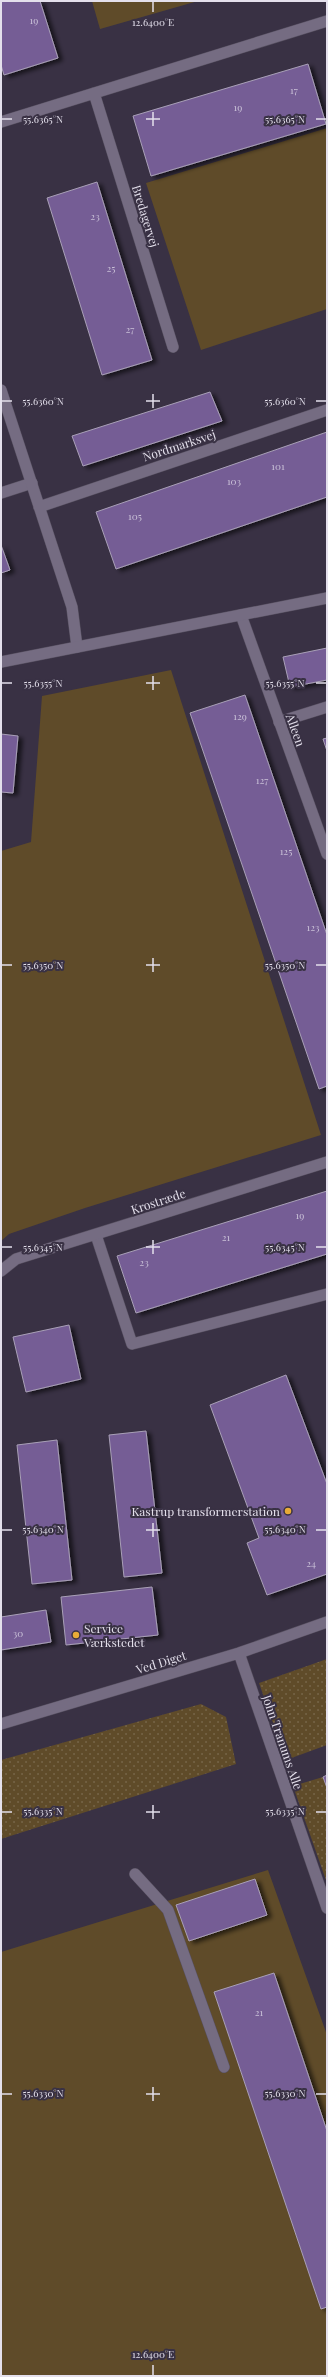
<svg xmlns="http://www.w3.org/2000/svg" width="328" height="2377" font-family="'Playfair Display',serif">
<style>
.grass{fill:url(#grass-dots)}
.park{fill:#5f4b29}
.building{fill:#755d95;stroke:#a9a0b7;filter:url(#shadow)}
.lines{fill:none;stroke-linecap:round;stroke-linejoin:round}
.service-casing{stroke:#575060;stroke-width:12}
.minor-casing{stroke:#575060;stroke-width:12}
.tertiary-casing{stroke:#575060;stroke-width:12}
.service{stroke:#756c82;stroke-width:11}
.minor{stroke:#756c82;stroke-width:11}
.tertiary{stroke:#756c82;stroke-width:11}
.ticks{fill:none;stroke:#e4e0ec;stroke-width:1.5}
.poi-dot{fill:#e8ab37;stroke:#393144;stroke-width:1.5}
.labels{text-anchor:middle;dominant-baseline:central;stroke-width:4;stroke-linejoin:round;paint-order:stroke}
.number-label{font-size:10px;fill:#c8bfd6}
.street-label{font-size:12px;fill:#e4e0ec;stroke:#393144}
.poi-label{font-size:12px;fill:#e4e0ec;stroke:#393144;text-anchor:end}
.ticks-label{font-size:10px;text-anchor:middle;fill:#e4e0ec;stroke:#393144;stroke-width:4;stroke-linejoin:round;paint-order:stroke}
</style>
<defs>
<pattern id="grass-dots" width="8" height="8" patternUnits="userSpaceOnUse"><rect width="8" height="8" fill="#5f4b29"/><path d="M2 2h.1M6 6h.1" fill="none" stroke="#766548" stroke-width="1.8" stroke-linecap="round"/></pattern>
<filter id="shadow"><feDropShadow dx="4.5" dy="2.5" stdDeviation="2" flood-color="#0009"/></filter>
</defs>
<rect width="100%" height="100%" fill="#393144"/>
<path class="grass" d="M327,1659V1745L286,1760L259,1683Z
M201,1704L226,1717L236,1764L1,1839V1760Z
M323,1777L327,1788V1883L293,1786Z"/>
<path class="park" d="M92,1H198L100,29Z
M327,128V309L201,350L146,183Z
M171,670L321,1135L85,1208L9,1234L1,1241V851L31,842L42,696Z
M268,1870L327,2035V2376H1V1952Z"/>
<path class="building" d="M1,1H40L58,58L4,75L1,65Z
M308,64L326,124L151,176L133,116Z
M97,182L152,360L102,375L47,198Z
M210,392L222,421L83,466L72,436Z
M327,432V497L116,569L96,512Z
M1,545L10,570L1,573Z
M327,648V680L290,687L283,657Z
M245,695L327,935V1086L319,1089L190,713Z
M1,734L18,736L13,793L1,792Z
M327,738V751L323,739Z
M327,1191V1254L136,1313L117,1256Z
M69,1325L81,1379L26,1392L13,1337Z
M286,1375L327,1484V1574L267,1595L247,1543L259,1538L210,1405Z
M146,1431L162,1573L124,1577L109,1435Z
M57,1440L72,1580L32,1584L17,1445Z
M152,1587L158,1635L66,1645L61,1597Z
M46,1610L51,1642L1,1650V1617Z
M327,1775V1788L323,1777Z
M255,1879L267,1915L189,1941L176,1905Z
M274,1973L327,2131V2307L321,2309L214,1992Z"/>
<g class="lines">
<g class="service-casing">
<path id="service" d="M1,493L32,483
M279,722L327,707
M96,1235L132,1344L327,1294
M135,1874L168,1910L224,2067"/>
</g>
<g class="minor-casing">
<path id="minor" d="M94,93L173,347
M1,122L327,21
M1,390L72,607L77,647
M39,507L327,410
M241,615L327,854
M1,1271L16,1259L327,1162
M239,1653L327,1908
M1,1724L239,1653L327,1622"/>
</g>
<g class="tertiary-casing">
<path id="tertiary" d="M1,662L327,598"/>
</g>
<use href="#service" class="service"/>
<use href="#minor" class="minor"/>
<use href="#tertiary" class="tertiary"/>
</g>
<path class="ticks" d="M153,2V12M153,112V126M2,119H12M146,119H160M316,119H326M153,394V408M2,401H12M146,401H160M316,401H326M153,676V690M2,683H12M146,683H160M316,683H326M153,958V972M2,965H12M146,965H160M316,965H326M153,1240V1254M2,1247H12M146,1247H160M316,1247H326M153,1523V1537M2,1530H12M146,1530H160M316,1530H326M153,1805V1819M2,1812H12M146,1812H160M316,1812H326M153,2087V2101M2,2094H12M146,2094H160M316,2094H326M153,2365V2375"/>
<g class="poi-dot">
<circle cx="288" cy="1511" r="4"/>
<circle cx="76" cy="1635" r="4"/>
</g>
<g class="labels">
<g class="number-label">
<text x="34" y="20">19</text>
<text x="294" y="90">17</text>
<text x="238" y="107">19</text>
<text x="95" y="216">23</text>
<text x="111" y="268">25</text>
<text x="130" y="329">27</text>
<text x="278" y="466">101</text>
<text x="234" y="481">103</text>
<text x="135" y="516">105</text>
<text x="240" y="716">129</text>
<text x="262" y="780">127</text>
<text x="286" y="851">125</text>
<text x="313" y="927">123</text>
<text x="300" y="1215">19</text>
<text x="226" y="1237">21</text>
<text x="144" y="1262">23</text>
<text x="311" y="1563">24</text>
<text x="18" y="1633">30</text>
<text x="259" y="2012">21</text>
</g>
<g class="street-label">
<text transform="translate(146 216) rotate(73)">Bredagervej</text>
<text transform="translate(179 445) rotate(-18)">Nordmarksvej</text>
<text transform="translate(296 730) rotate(70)">Alleen</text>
<text transform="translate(158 1201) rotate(-18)">Krostræde</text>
<text transform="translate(161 1662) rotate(-17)">Ved Diget</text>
<text transform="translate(283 1742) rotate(71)">John Tranums Alle</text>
</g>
<g class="poi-label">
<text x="280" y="1511">Kastrup transformerstation</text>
<text x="84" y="1628" text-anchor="start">Service<tspan x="84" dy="14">Værkstedet</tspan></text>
</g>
</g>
<g class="ticks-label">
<text x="153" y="26">12.6400°E</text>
<text x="43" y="123">55.6365°N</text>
<text x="285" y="123">55.6365°N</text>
<text x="43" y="405">55.6360°N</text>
<text x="285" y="405">55.6360°N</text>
<text x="43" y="687">55.6355°N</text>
<text x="285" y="687">55.6355°N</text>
<text x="43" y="969">55.6350°N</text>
<text x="285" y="969">55.6350°N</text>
<text x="43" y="1251">55.6345°N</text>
<text x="285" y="1251">55.6345°N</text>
<text x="43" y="1533">55.6340°N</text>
<text x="285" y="1533">55.6340°N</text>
<text x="43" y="1815">55.6335°N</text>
<text x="285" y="1815">55.6335°N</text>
<text x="43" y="2097">55.6330°N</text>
<text x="285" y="2097">55.6330°N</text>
<text x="153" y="2358">12.6400°E</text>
</g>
<rect width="328" height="2377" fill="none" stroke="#e4e0ec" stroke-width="4"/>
</svg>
